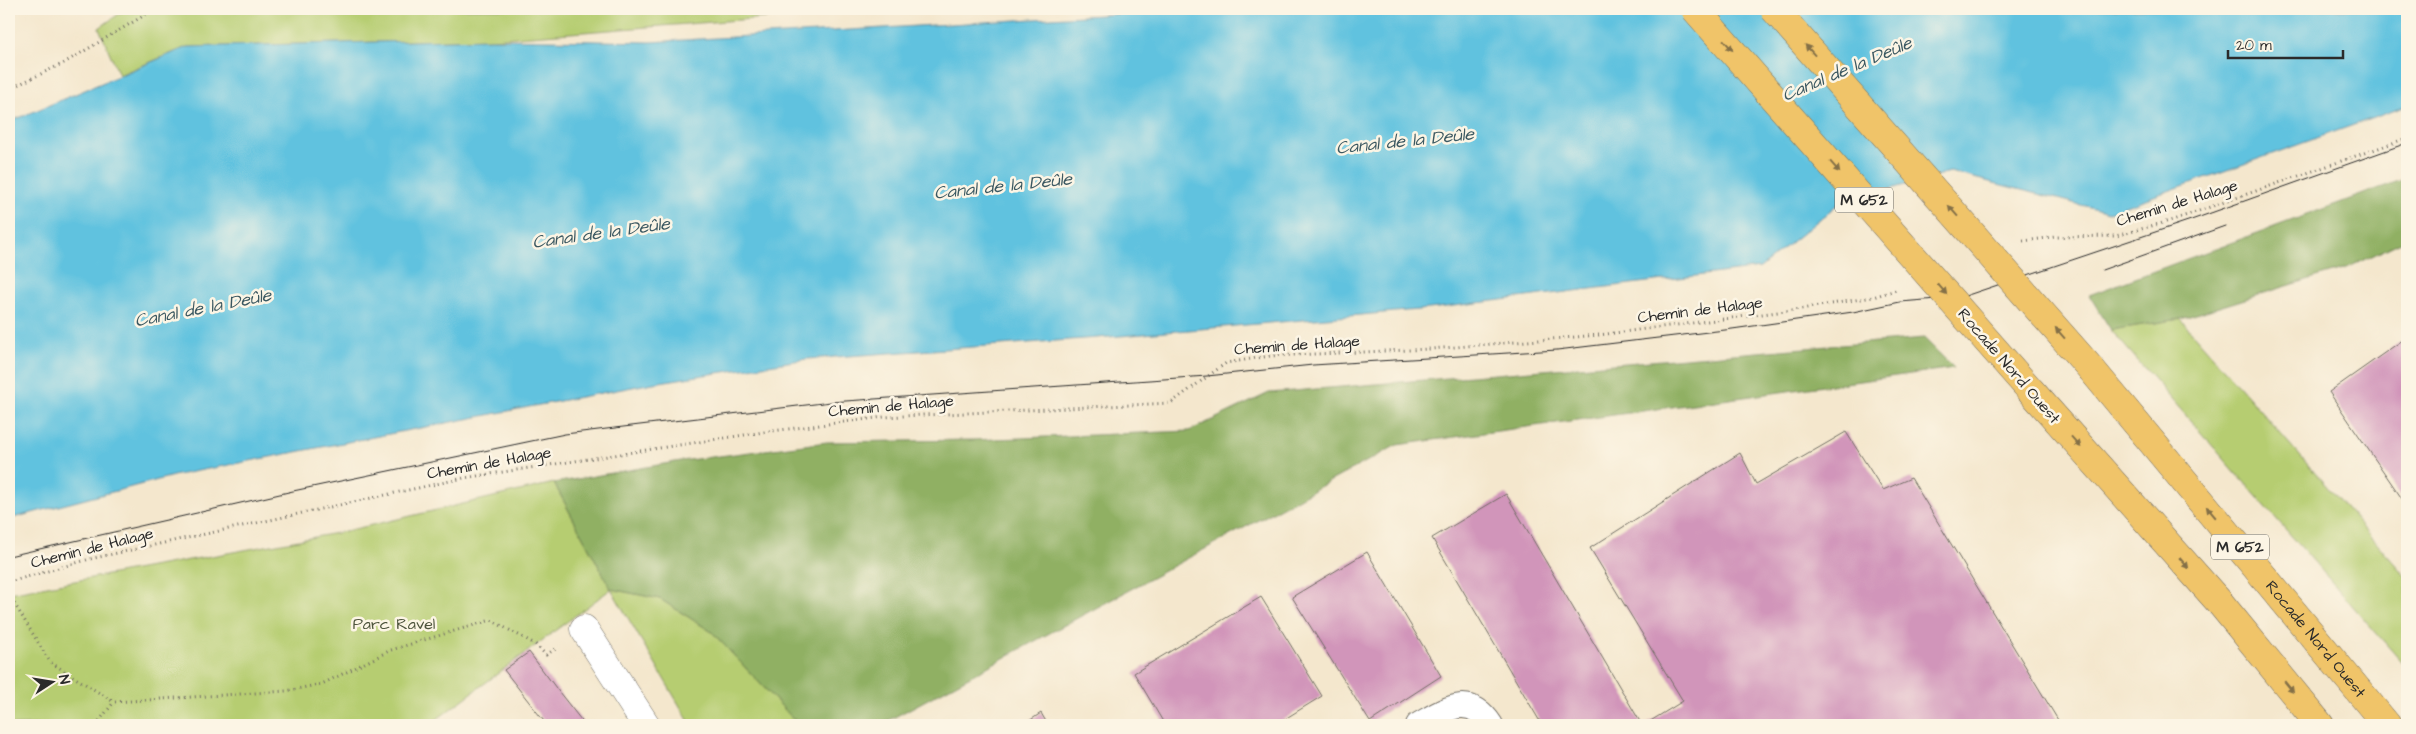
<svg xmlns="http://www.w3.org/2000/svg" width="2416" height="734" font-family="'Architects Daughter',sans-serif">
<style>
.green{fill:#b6cd71;stroke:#707c4e}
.forest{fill:#90b063;stroke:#5e6e47}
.water{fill:#61c2df;stroke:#467685}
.building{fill:#d195ba}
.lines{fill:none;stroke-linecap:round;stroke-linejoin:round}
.lane-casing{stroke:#716d64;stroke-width:26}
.street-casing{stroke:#716d64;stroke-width:29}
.highway-casing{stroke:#716d64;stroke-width:29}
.path{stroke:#716d64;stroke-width:3;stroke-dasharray:1 4;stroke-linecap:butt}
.lane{stroke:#fff;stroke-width:24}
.street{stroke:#fff;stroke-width:28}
.highway{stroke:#f0c469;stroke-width:28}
.tram{stroke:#2b2b2b;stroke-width:1}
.highway-bridge-casing{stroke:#716d64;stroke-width:29;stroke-linecap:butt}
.highway-bridge{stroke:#f0c469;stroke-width:28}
.oneway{fill:#847047}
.labels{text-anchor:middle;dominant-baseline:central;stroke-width:5;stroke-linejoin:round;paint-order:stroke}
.shield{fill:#fcf5e5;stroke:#6a6863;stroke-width:1}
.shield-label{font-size:15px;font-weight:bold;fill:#2b2b2b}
.street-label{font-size:16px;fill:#2b2b2b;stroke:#fcf5e5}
.park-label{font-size:16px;fill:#4e543c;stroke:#fcf5e5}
.water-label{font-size:18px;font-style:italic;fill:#3b5861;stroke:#fcf5e5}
</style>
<rect width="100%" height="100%" fill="#fcf5e5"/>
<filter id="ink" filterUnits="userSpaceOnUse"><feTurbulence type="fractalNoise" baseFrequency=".02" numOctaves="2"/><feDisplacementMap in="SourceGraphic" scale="10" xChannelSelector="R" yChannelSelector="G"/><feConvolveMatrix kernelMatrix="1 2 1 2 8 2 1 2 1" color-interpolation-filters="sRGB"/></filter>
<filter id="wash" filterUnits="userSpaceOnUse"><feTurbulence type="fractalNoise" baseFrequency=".0096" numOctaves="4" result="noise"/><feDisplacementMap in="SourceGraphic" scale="20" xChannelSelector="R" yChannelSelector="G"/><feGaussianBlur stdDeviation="1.12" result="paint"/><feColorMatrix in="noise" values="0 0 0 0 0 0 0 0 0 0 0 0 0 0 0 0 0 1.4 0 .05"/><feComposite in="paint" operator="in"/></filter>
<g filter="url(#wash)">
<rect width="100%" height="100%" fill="#f4e7cd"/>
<path class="green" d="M126,9H882L492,39L187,47L119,75L99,28Z
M2180,319L2407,578V668L2111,330Z
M554,483L611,589L660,599L712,632L799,725H691L611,589L429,725H9V593L337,533Z"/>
<path class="forest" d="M2407,178V239L2349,267L2180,319L2111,330L2089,295Z
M1924,338L1954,368L1397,445L880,725H799L712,632L660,599L611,589L554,483L681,461L827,442L972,440L1189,431L1269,393Z"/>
<path class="water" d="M1201,9H2407V106L2109,212L1950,172L1838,204L1760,268L1429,309L1097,338L807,359L653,383L177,475L9,519V122L187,47L492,39L650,42Z"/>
<g id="blocks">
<path class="building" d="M2407,337V506L2329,392Z
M1846,432L1883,490L1911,478L2061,725H1644L1683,701L1590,548L1740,453L1756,484Z
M1506,494L1642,725H1542L1432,538Z
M1367,552L1441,676L1370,722L1292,597Z
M1261,597L1322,696L1275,725H1165L1134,673Z
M529,652L559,692L585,725H547L504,670Z
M1041,713L1048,725H1023Z"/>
</g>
</g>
<g filter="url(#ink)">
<use href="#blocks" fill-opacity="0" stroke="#716d64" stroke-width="1"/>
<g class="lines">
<g class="lane-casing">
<path id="lane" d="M1418,725C1445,710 1469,691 1491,725"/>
</g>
<g class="street-casing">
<path id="street" d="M584,629L646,725"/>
</g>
<g class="highway-casing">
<g id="highway">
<path id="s1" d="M2092,370L2387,725"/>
<path d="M2032,392L2221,604L2320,725"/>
</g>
</g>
<path class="path" d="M549,9L552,11L589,9
M9,89L64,63L155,9
M2023,241L2055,237L2116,236L2173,220L2407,138
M9,582L90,559L464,478L764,432L884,417L1171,403L1226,363L1270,356L1431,349L1599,335L1801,309L1873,297L1896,290
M9,595L50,662L114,702L286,691L322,684L391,650L491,620L535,644L546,655L557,648
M96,725L114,702"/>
<use href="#lane" class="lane"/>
<use href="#street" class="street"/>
<use href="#highway" class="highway"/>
<path class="tram" d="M2102,270L2225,226
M9,556L293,491L565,434L831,402L1207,376L1313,365L1557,350L1725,330L1853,312L1900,302L1962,297L2194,219L2407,143"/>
<g class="highway-bridge-casing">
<path id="highway-bridge" d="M1695,9L2032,392
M1774,9L2092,370"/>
</g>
<use href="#highway-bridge" class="highway-bridge"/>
</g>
<defs><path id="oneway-solid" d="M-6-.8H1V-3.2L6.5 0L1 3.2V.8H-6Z" transform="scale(1.25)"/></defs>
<g class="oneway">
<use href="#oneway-solid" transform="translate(1728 45) rotate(49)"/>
<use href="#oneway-solid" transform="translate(1810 50) rotate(-132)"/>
<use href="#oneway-solid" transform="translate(1835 167) rotate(49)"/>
<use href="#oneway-solid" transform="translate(1953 211) rotate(-131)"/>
<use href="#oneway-solid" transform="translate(1942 289) rotate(49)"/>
<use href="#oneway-solid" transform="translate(2060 333) rotate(-131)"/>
<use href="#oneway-solid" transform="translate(2076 442) rotate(48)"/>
<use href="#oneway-solid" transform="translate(2211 512) rotate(-130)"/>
<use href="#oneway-solid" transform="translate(2184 563) rotate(49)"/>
<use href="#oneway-solid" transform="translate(2289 687) rotate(51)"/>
</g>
</g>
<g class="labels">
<g class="shield">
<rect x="1835" y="187.5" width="58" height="25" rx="4"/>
<rect x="2211" y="534.5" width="58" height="25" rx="4"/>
</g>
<g class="shield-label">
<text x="1864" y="200">M 652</text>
<text x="2240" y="547">M 652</text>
</g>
<g class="street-label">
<text transform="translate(2177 203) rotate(-17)">Chemin de Halage</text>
<text transform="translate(1700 310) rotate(-7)">Chemin de Halage</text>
<text transform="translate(1297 345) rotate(-4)">Chemin de Halage</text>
<text transform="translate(2009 366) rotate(49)">Rocade Nord Ouest</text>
<text transform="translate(891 406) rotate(-5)">Chemin de Halage</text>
<text transform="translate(489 463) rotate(-10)">Chemin de Halage</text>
<text transform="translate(92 548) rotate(-14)">Chemin de Halage</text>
<text stroke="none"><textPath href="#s1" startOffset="350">Rocade Nord Ouest</textPath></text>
</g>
<g class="park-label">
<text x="394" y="624">Parc Ravel</text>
</g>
<g class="water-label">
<text transform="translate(1847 69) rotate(-23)">Canal de la Deûle</text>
<text transform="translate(1405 141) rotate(-6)">Canal de la Deûle</text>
<text transform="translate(1003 186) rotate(-6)">Canal de la Deûle</text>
<text transform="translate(601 233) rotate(-8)">Canal de la Deûle</text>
<text transform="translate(203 308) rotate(-11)">Canal de la Deûle</text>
</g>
</g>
<rect width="2416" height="734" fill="none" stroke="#fcf5e5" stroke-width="30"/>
<g transform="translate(52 682) rotate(78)" stroke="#fcf5e5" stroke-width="4" paint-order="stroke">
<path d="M0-4L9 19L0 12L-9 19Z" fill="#2b2b2b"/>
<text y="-8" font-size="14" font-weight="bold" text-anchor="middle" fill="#2b2b2b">N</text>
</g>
<path d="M2228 50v8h115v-8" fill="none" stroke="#2b2b2b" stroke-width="2.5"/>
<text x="2236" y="50" font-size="15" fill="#2b2b2b" stroke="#fcf5e5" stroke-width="4" paint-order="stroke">20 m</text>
</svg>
